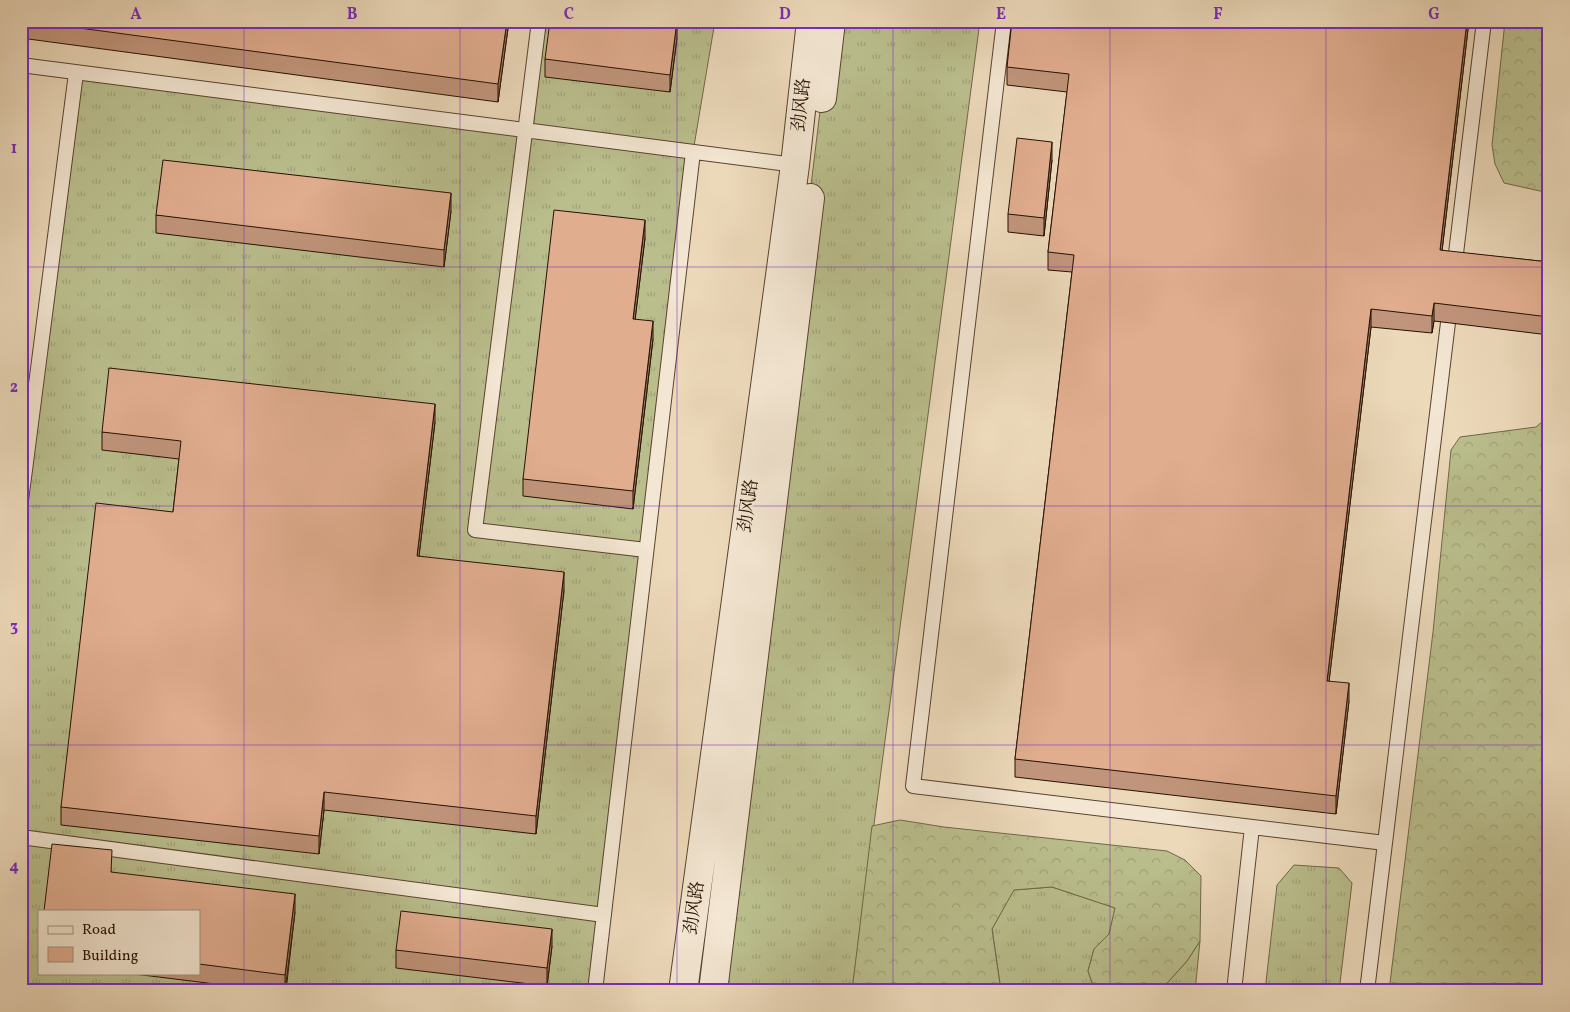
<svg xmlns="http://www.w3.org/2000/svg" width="1570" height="1012" font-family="Vollkorn,'Noto Serif SC',serif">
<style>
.grass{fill:url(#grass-tufts);stroke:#706846;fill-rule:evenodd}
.forest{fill:url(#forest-crowns);stroke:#706846}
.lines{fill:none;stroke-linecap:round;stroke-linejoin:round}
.service-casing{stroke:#58432e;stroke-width:16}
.tertiary-casing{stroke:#58432e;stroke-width:30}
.service{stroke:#f3e6d2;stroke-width:14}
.tertiary{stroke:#f3e6d2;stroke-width:28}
.wall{fill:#c1957b;stroke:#261100}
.shaded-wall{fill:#9d7964;stroke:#261100}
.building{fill:#e0ad8f;stroke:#261100}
.grid{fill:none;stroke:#7b2cbf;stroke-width:1;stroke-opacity:0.55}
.labels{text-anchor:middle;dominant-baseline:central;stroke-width:4;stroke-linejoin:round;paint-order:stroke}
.street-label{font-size:18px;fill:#261100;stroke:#f3e6d2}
.neatline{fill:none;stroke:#7b2cbf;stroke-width:2}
.grid-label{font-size:16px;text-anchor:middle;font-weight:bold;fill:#7b2cbf}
</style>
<defs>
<pattern id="grass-tufts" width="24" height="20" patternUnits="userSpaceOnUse" patternTransform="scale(1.25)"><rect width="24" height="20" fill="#babe8d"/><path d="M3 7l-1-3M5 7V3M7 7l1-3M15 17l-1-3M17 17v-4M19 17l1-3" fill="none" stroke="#a0a278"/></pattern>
<pattern id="forest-crowns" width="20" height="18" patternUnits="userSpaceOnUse" patternTransform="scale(1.25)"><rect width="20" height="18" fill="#babe8d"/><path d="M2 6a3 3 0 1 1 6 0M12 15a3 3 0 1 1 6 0" fill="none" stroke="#a0a278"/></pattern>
</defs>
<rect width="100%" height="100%" fill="#ecd9ba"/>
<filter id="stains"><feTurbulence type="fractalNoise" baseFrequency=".004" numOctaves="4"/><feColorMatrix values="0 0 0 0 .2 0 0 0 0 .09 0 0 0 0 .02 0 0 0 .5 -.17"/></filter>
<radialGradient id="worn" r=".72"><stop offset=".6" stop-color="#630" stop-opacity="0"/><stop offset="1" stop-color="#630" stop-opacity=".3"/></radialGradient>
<path class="grass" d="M539,21H715L693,152L595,991H21V470L76,73L524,129ZM39,911H199V973H39Z
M831,21H980L852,991H713Z
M1294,865L1339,868L1352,883L1339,991H1265L1277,885Z
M1052,887L1116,908L1109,934L1094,949L1088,971L1095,991H1001L992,929L1013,890Z
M1200,941L1195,991H1160L1187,961Z"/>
<path class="forest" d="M1505,21H1549V193L1504,183L1495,164L1492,145Z
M1549,416V991H1389L1433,632L1451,450L1460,437L1536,427Z
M900,820L944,827L1167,851L1185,860L1201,876L1200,941L1187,961L1160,991H1095L1088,971L1094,949L1109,934L1115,908L1052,887L1014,890L992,929L1001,991H852L872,826Z"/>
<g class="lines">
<g class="service-casing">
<path id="service" d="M539,21L475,530L646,550
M1004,21L913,786L1385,843L1450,306
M21,65L795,165
M1454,270L1484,21
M21,470H25L76,73
M21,500L25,470
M21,837L604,915
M595,991L693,152
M1234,991L1252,827
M1367,991L1385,843"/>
</g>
<g class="tertiary-casing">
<path id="tertiary" d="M822,98L831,21
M683,991L795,165L811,21
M713,991L810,198"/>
</g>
<use href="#service" class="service"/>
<use href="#tertiary" class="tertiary"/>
</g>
<path class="wall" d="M21,21H509L498,102L21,38Z
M1012,21H1469L1442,251L1549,262V335L1434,321L1432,333L1371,327L1329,681L1349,701L1336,814L1015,777V759L1072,272L1048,270V252L1067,92L1007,85V67Z
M677,38L670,92L545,77V59Z
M1052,160L1044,236L1008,232V214Z
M451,211L444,267L156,233V215Z
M645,238L635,319L653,339L633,509L523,496V479Z
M435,422L419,556L564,590L536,834L324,810L319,854L61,825V807L173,512L179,459L102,450V432Z
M111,872L295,912L286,991H272L126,973H199V911Z
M552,946L547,986L396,968V950Z"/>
<path class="shaded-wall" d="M507,21H509L498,102V84Z
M677,21V38L670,92V75Z
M1467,21H1469L1440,268V250Z
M1052,142V160L1044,236V218Z
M451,193V211L444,267V250Z
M645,220V238L633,337V319Z
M1434,303V321L1432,333V316Z
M1371,309V327L1327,699V681Z
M653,321V339L633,509V491Z
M435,404V422L417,573V556Z
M564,572V590L536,834V816Z
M1349,683V701L1336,814V796Z
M324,792V810L319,854V836Z
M295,894V912L285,991V975Z
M552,929V946L547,986V968Z"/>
<path class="building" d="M27,21H507L498,84Z
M550,21H677L670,75L545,59Z
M1012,21H1467L1440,250L1549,262V317L1434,303L1432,316L1371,309L1327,681L1349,683L1336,796L1015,759L1074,255L1048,252L1069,74L1007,67Z
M1017,138L1052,142L1044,218L1008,214Z
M163,160L451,193L444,250L156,215Z
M554,210L645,220L633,319L653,321L633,491L523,479Z
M109,368L435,404L417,556L564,572L536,816L324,792L319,836L61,807L96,503L173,512L181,441L102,432Z
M52,844L112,850L111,872L295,894L285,975L199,964V911H44Z
M401,911L552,929L547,968L396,950Z"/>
<path class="grid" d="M244,21V991M460,21V991M677,21V991M893,21V991M1110,21V991M1326,21V991M21,267H1549M21,506H1549M21,745H1549"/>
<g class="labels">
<g class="street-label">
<text transform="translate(802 105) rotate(-84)">劲风路</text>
<text transform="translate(749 506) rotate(-82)">劲风路</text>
<text transform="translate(695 908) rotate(-82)">劲风路</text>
</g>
</g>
<rect width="1570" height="1012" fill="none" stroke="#ecd9ba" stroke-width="55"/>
<rect x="38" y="910" width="162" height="65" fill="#f3e6d2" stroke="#a1917e"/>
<rect x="48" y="926" width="25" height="8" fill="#f3e6d2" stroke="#a1917e"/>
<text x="82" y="934" font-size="15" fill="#261100">Road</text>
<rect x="48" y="947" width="25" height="15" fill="#e0ad8f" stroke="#a1917e"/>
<text x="82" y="960" font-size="15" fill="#261100">Building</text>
<rect x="28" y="28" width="1514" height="956" class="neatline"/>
<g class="grid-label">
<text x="136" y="19">A</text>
<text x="352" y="19">B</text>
<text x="569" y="19">C</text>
<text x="785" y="19">D</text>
<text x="1001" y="19">E</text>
<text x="1218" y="19">F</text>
<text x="1434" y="19">G</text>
<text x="14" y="153">1</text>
<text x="14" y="392">2</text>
<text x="14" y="631">3</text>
<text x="14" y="871">4</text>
</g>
<rect width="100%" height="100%" filter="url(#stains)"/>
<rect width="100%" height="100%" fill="url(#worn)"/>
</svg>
